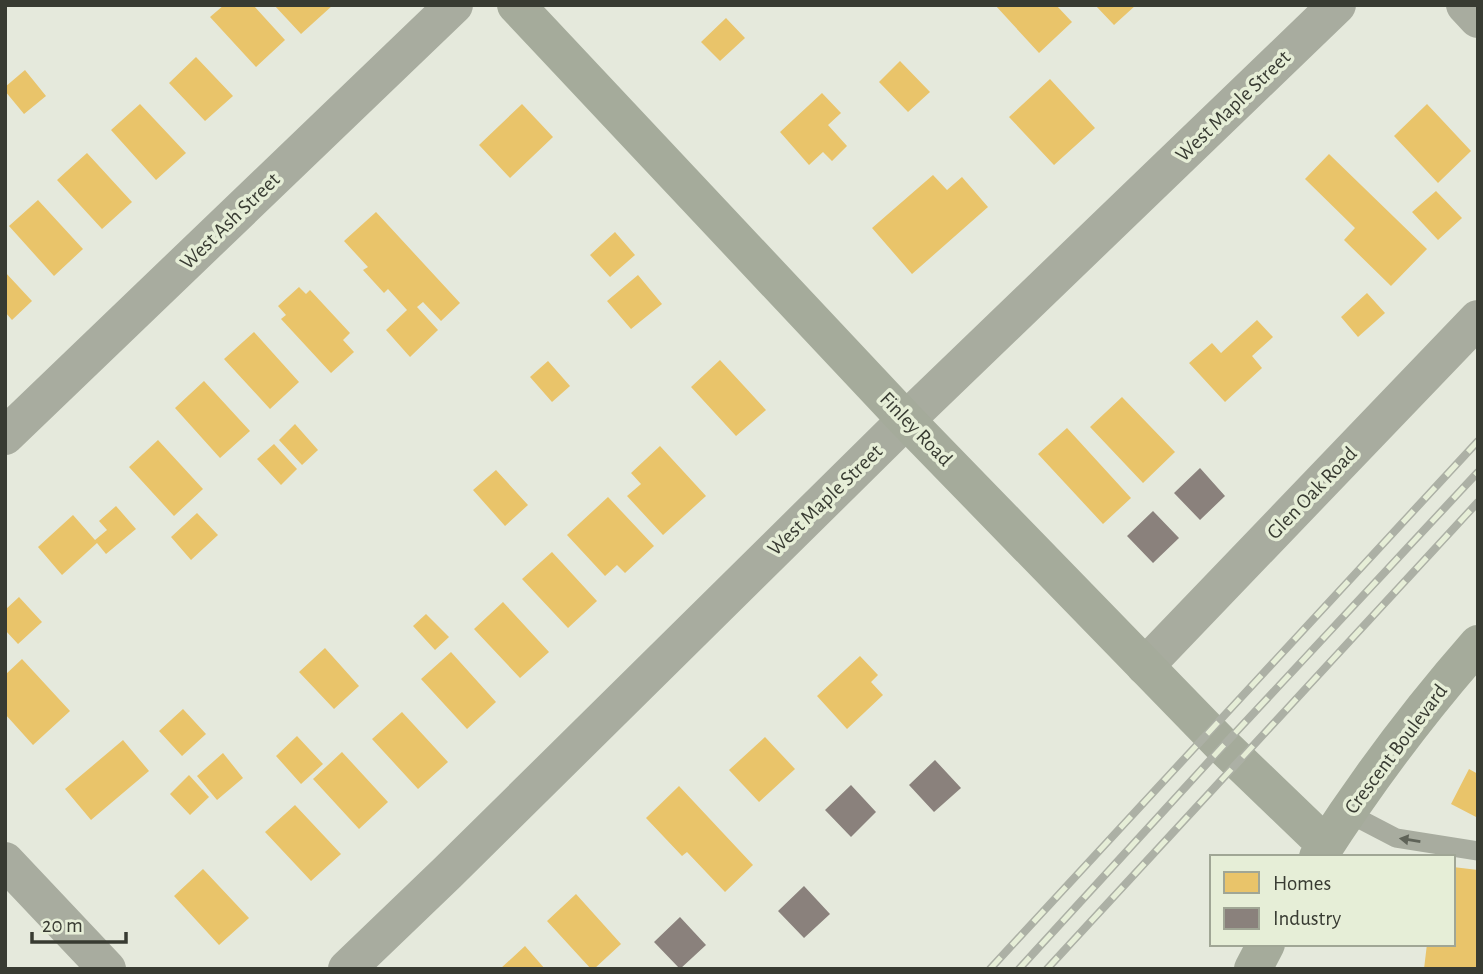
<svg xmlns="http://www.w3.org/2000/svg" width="1483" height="974" font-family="'Alegreya Sans',sans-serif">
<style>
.homes{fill:#e9c46a}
.industry{fill:#8a817c}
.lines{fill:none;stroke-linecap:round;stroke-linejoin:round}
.lane{stroke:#a8ac9f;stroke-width:19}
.street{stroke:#a8ac9f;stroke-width:38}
.secondary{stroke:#a5ab9b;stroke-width:38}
.rail-casing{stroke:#acb0a5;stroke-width:8}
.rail{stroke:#e6eed7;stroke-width:5;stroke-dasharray:16;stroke-linecap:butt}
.oneway{fill:#5f6358}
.labels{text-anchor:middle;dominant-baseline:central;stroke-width:7;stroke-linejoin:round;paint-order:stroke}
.street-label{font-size:21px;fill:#383b32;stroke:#e6eed7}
</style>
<rect width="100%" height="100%" fill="#e5e9dc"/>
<path class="homes" d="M224,5H253L285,40L256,67L210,17Z
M274,5H333L301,34Z
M995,5H1056L1072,22L1039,53Z
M1095,5H1136L1114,25Z
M726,18L745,38L720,61L701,42Z
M196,57L233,96L205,121L169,83Z
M900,61L930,92L908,112L879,82Z
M25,70L46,96L24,114L5,91V87Z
M1050,79L1095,128L1054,165L1009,117Z
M822,93L841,113L828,125L847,146L832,161L823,152L809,165L780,132Z
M140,104L186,153L156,180L111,130Z
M522,104L553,137L510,178L479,145Z
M1427,104L1471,151L1438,183L1394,136Z
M87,153L132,202L102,229L57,180Z
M1329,154L1427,249L1391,286L1344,240L1355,228L1305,179Z
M933,175L947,190L962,177L988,207L912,274L872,228Z
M1436,191L1462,218L1438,240L1412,212Z
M38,200L83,249L54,276L9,226Z
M376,212L460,303L441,321L423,302L417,307L438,330L410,357L386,330L407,310L388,289L384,293L363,270L368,267L344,241Z
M615,232L635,255L610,277L590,255Z
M5,272L32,301L12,320L5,312Z
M638,275L662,304L631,329L607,301Z
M299,287L306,294L310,290L350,333L343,340L354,352L331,373L281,319L286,315L278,306Z
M1367,293L1385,313L1358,337L1341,317Z
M1257,320L1273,337L1252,356L1262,368L1225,402L1189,363L1212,343L1221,353Z
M254,332L299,382L270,409L224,359Z
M720,360L766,410L736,436L691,387Z
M548,361L570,386L552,402L530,377Z
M204,381L250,431L220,458L175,408Z
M1122,397L1175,452L1143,483L1090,427Z
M295,424L318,450L302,465L279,440Z
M1067,428L1131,498L1103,524L1038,454Z
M158,440L203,489L174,516L129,467Z
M274,444L297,469L281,485L257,459Z
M660,446L706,496L663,535L627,496L641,484L631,473Z
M496,470L528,505L505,526L473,490Z
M608,497L654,546L625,573L617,565L605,576L567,535Z
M116,506L136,529L106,554L97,543L62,575L38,547L73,515L95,540L107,530L99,521Z
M197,513L218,535L191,560L171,537Z
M552,552L597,601L568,628L522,579Z
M19,597L42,622L18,644L5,630V610Z
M503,602L549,652L520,678L474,629Z
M426,614L449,637L435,650L413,626Z
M325,648L359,686L334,709L299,672Z
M451,652L496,702L467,729L421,679Z
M860,656L878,675L871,682L883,695L847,729L817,696Z
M22,659L70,711L33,745L5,714V675Z
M183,709L206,734L182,756L159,731Z
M402,712L448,762L418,789L372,739Z
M297,736L323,764L301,784L276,756Z
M765,737L795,769L759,802L729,770Z
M123,740L149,771L91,820L65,789Z
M342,752L388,802L359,829L313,779Z
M223,753L243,778L217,800L197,776Z
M1469,769L1478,774V818L1451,804Z
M189,775L209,797L190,815L170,794Z
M679,786L753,865L725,892L687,852L682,856L646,818Z
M295,805L341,854L311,881L265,832Z
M1453,867L1478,870V969H1424L1427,944H1453Z
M203,869L249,918L219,945L174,896Z
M576,894L621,944L594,969H591L547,921Z
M525,946L545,969H500Z"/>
<path class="industry" d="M1200,468L1225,496L1200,520L1174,493Z
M1153,511L1179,538L1153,563L1127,536Z
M935,760L961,788L934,812L909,785Z
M851,785L876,812L851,837L825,810Z
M804,886L830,914L804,938L778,911Z
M680,917L706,945L680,969L654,942Z"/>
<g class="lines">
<path class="lane" d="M1348,813L1396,838L1478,851"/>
<path class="street" d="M1465,5L1478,19
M5,436L454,5
M1145,666L1478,319
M5,861L107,969
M347,969L447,873L906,420L1337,5"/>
<path class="secondary" d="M516,5L906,420L1223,746L1326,845
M1318,857C1366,782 1419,711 1478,644
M1253,969L1266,944"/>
<g class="rail-casing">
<path id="rail" d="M990,969L1478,441
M1019,969L1223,746L1478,472
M1047,969L1478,502"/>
</g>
<use href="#rail" class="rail"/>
</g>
<defs><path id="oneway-solid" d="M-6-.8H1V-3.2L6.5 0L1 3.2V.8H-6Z" transform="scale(1.75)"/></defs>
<use class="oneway" href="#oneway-solid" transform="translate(1410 840) rotate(-171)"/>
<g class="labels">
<g class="street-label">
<text transform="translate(1233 106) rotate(-44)">West Maple Street</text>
<text transform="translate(230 221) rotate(-44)">West Ash Street</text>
<text transform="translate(916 429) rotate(46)">Finley Road</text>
<text transform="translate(1312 493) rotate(-46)">Glen Oak Road</text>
<text transform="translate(825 500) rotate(-44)">West Maple Street</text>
<text transform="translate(1396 749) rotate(-53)">Crescent Boulevard</text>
</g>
</g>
<rect width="1483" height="974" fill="none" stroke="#383b32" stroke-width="14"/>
<rect x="1210" y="855" width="245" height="91" fill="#e6eed7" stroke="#a0a695" stroke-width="2"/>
<rect x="1224" y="872" width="35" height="21" fill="#e9c46a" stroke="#a0a695" stroke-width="2"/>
<text x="1273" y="890" font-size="21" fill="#383b32">Homes</text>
<rect x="1224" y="908" width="35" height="21" fill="#8a817c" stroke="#a0a695" stroke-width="2"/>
<text x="1273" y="925" font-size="21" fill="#383b32">Industry</text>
<path d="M32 932v10h94v-10" fill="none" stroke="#383b32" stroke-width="3.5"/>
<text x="42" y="932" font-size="21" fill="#383b32" stroke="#e6eed7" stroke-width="5" paint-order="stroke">20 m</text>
</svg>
